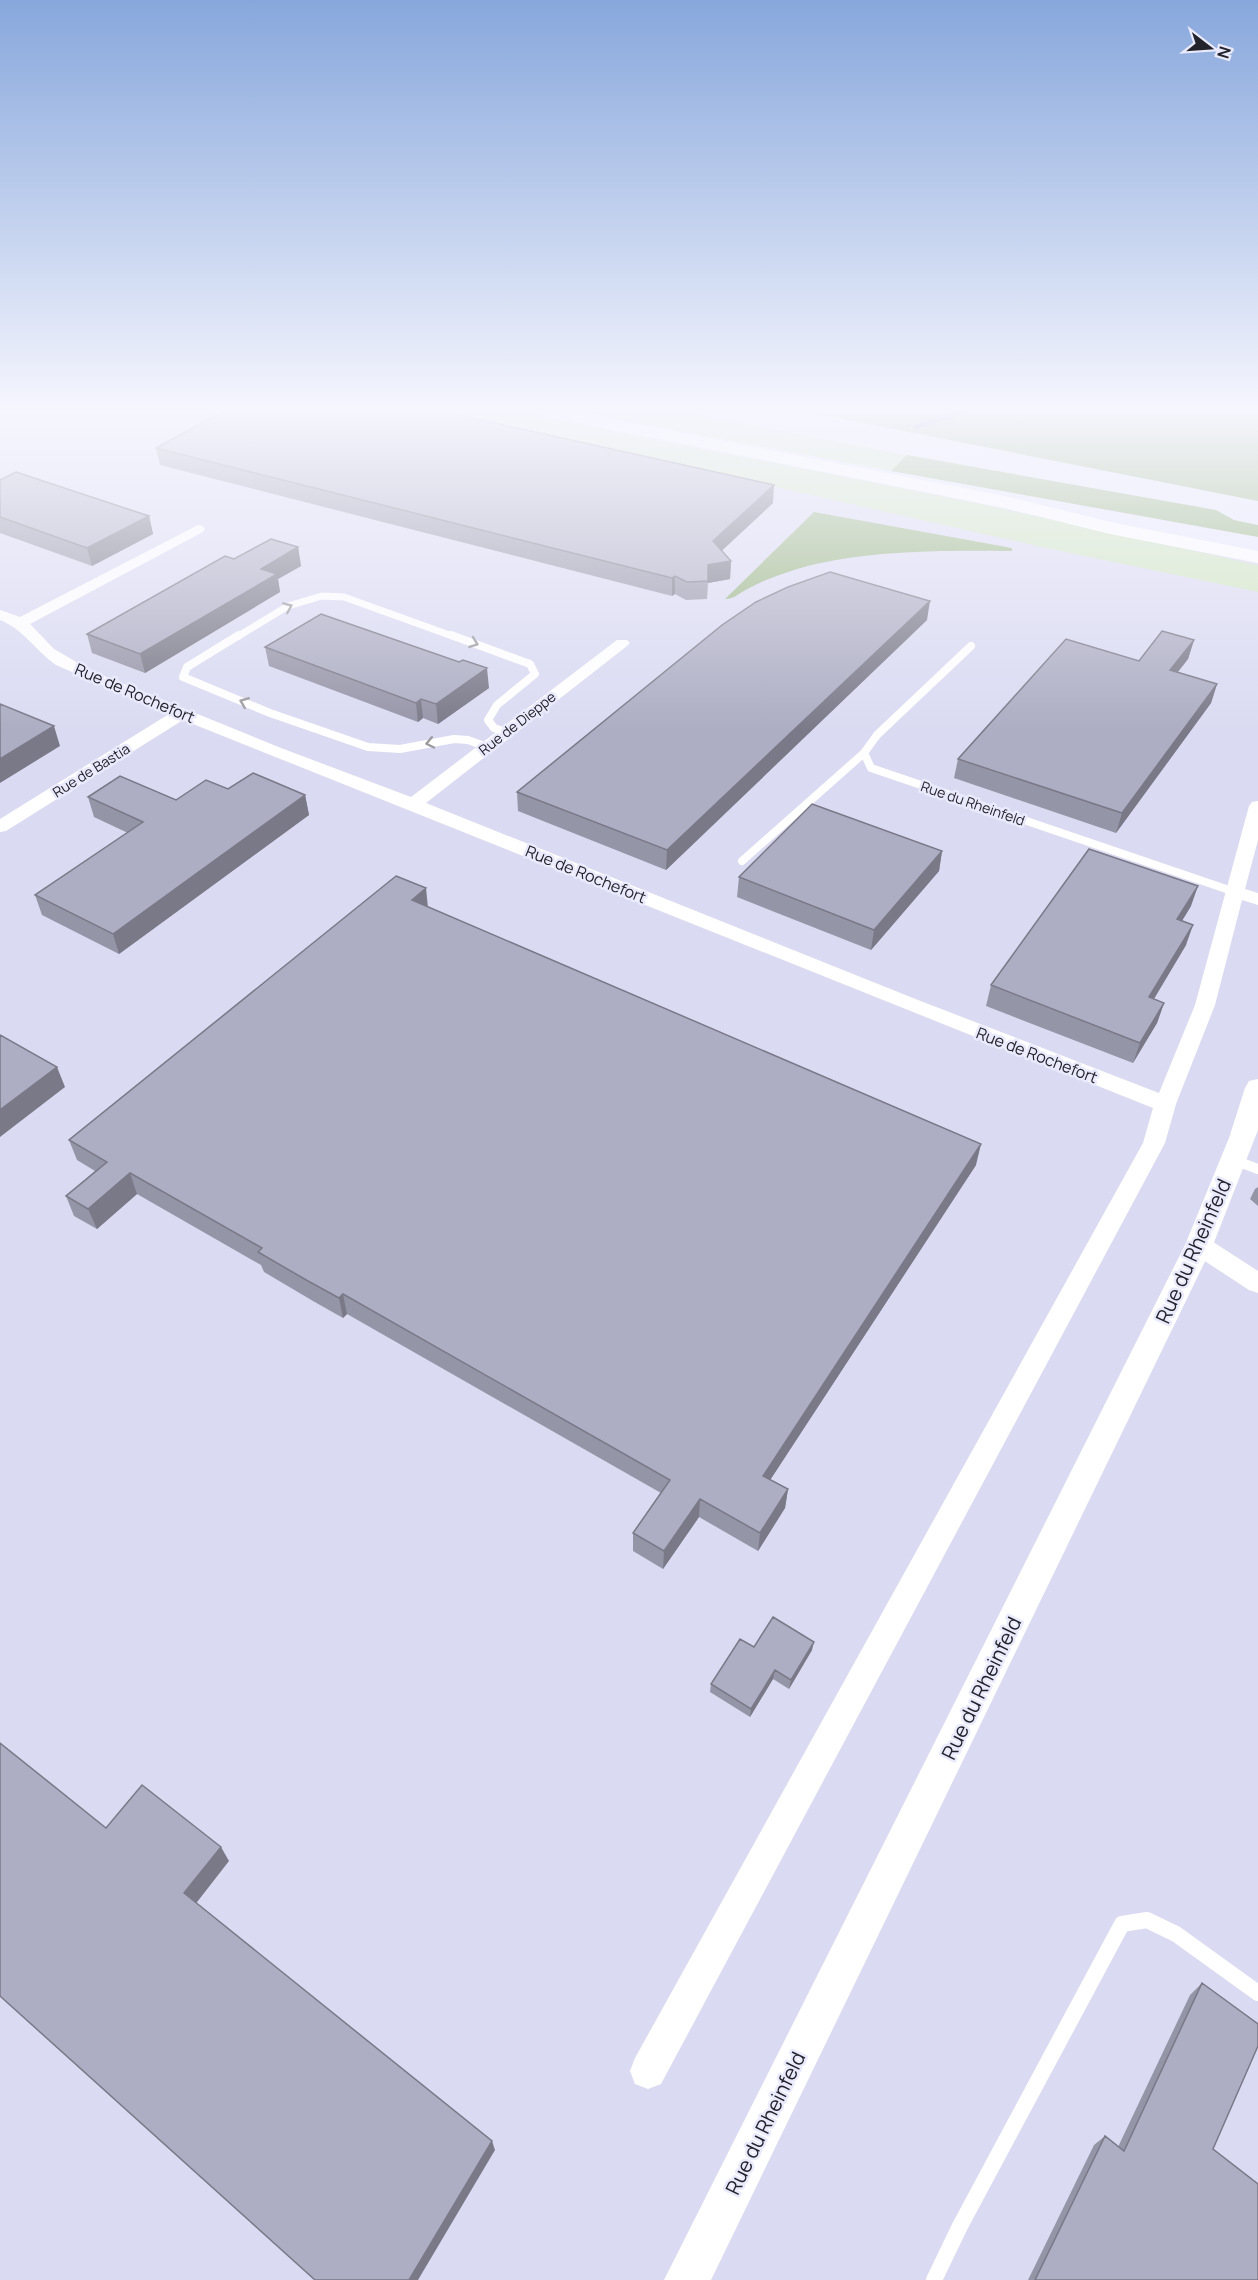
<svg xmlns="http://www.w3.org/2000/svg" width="1258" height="2280" font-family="Manrope,sans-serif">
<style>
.built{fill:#dadaf2}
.green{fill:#d0e5be}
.forest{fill:#98b47f}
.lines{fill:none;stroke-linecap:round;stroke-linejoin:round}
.stream{stroke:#74729b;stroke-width:4.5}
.service-far3{stroke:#fff;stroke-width:7}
.service-far2{stroke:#fff;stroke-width:8}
.service-far1{stroke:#fff;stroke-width:10}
.service{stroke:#fff;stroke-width:16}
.minor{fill:#fff;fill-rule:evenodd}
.tertiary{fill:#fff;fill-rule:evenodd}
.secondary{fill:#fff;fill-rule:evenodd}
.wall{fill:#9595a8}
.shaded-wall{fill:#797988}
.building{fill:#adadc3;stroke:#797988;stroke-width:1.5}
.oneway{stroke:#9c9ca0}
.labels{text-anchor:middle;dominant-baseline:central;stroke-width:5;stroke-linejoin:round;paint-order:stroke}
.far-street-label{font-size:14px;fill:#23232b;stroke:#eaeafd}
.street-label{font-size:16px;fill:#23232b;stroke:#eaeafd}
.near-street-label{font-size:20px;fill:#23232b;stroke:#eaeafd}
</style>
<rect width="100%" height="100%" fill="#eaeafd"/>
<path class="built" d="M0,413H531L635,436L934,494L1258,563V2280H0Z"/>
<path class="green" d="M446,413H521L980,504L1258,565V592L1046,548Z
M585,413H687L907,455L891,471Z"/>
<path class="forest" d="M813,413H1258V501Z
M907,455L1216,510L1234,520L1258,525V537L891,471Z
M814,512L1012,548V551C947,550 859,550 797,569C778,575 759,582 742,592C736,596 732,599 725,599Z"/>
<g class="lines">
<path class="stream" d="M915,427L960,413"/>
<path class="service-far3" d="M237,637L288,606L322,596L344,597L455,637"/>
<path class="service-far2" d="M239,635L187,667L183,677L270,713L368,747L400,749L454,739L468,740L487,747
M451,635L530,664L535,674L497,705L488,720L494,728L506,732
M971,646L877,735L864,753L871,768L1235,892
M742,861L864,753"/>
<path class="service-far1" d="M1234,1160L1258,1169"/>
<path class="service" d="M934,2280L960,2226L1122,1924L1147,1920L1176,1934L1258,1993"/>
<path class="minor" d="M198,525L203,526L205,529L203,532L30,624L54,649L92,671L281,748L411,797L617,640H627L630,643L627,646L426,803L918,1000L1159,1093L1195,1005L1249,806L1252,802L1258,801V840L1245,889L1258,893V905L1242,900L1215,1005L1176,1104L1165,1143L661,2084L648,2089L635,2084L630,2071L635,2058L1143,1143L1153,1108L183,720L6,831L0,832V819L169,714L56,665C36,651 23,629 0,620V610L20,617Z
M1199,1236L1207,1238L1258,1271V1293L1249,1290L1191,1252L1187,1245L1191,1238Z"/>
<path class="tertiary" d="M1258,1079V1130L1213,1245L711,2280H664L1185,1245L1229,1138L1245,1088L1249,1081Z"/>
<path class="secondary" d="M546,413H579L1005,496L1110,522L1258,551V563L1110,534L1005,508L555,418L549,417Z"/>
</g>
<path class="wall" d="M156,448L773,503L722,550L731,561L730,579L708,583L707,599L686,600L675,594L672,596L160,465Z
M0,480L149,516L153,534L92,566L0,533Z
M298,547L301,566L278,579L280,592L145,673L92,653L87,634L234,559Z
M927,620L666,870L518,811L517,792Z
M1194,640L1188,659L1178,672L1217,684L1211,703L1116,833L954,778L958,759L1139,661Z
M265,647L489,688L438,724L423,718L418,722L269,666Z
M228,789L305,795L309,815L119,954L42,915L35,895L128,833L94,817L88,797L176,800Z
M942,851L939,871L871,950L737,897L739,877Z
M1191,906L1182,921L1186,945L1154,999L1164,1003L1157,1023L1133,1063L986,1006L991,985Z
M428,907L976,1165L770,1480L788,1489L785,1508L758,1551L699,1517L663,1569L633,1551V1533L661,1493L347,1314L343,1318L313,1301L264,1272L261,1265L137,1194L97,1229L74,1216L66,1196L95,1171L77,1160L69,1140Z
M1258,1187V1206L1250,1199L1255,1189Z
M754,1647L812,1650L789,1689L773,1679L750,1717L710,1692L711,1684Z
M1202,1983L1213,2149L1258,2280H1028L1094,2145L1105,2136L1118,2147L1190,1995Z"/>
<path class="shaded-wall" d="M774,485L773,503L713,559V541Z
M149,516L153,534L92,566L87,548Z
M298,547L301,566L278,579L280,592L145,673L140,654L261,569Z
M731,561L730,579L708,583V565Z
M675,576V594L672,596V578Z
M930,601L927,620L666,870L667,850Z
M1194,640L1188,659L1164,689L1170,670Z
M487,668L489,688L438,724L436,704Z
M1217,684L1211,703L1116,833L1122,813Z
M421,699L423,718L418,722L416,703Z
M54,726L60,746L0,783V759Z
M305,795L309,815L119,954L113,934Z
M942,851L939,871L871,950L874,930Z
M1198,886L1191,906L1170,940L1177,919Z
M426,888L428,908L412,900Z
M1193,925L1186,945L1143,1017L1149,997Z
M1164,1003L1157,1023L1133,1063L1140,1043Z
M57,1067L65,1087L0,1137V1110Z
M981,1144L976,1165L761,1494L763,1476Z
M130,1173L137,1194L97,1229L88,1209Z
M343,1294L347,1314L343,1318L339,1298Z
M788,1489L785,1508L758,1551L760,1533Z
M700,1499L699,1517L663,1569L664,1551Z
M814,1642L812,1650L789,1689L791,1680Z
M775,1670L773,1679L750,1717L751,1709Z
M221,1847L229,1861L194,1906L184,1893Z
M492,2141L495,2150L418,2280H409Z"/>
<path class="building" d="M220,413H449L774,485L713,541L731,561L708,565V581L687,582L675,576L672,578L156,448Z
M16,472L149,516L87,548L0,517V480Z
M271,539L298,547L261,569L277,574L140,654L87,634L225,556L234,559Z
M830,572L930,601L667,850L517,792L722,625L756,602L788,587Z
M321,614L459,662L463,660L487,668L436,704L421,699L416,703L265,647Z
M1162,631L1194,640L1170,670L1217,684L1122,813L958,759L1066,639L1139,661Z
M0,704L54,726L0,759Z
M253,773L305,795L113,934L35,895L143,822L88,797L120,776L176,800L206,780L228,789Z
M812,804L942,851L874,930L739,877Z
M1089,849L1198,886L1177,919L1193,925L1149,997L1164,1003L1140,1043L991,985Z
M396,876L426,888L412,900L981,1144L763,1476L788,1489L760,1533L700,1499L664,1551L633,1533L670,1480L343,1294L339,1298L308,1281L258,1252L262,1248L130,1173L88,1209L66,1196L107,1162L69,1140Z
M0,1035L57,1067L0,1110Z
M773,1617L814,1642L791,1680L775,1670L751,1709L711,1684L740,1639L754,1647Z
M0,1743L106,1828L142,1785L221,1847L184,1893L492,2141L409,2280H315L0,1996Z
M1202,1983L1258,2024V2046L1213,2149L1258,2184V2280H1035L1105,2136L1124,2151Z"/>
<defs><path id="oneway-chevron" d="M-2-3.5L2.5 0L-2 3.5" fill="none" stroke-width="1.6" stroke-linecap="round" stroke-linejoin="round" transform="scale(1.5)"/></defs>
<g class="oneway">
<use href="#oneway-chevron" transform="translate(288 607) rotate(-23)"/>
<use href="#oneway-chevron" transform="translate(474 643) rotate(20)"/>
<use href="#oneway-chevron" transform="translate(244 702) rotate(-158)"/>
<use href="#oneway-chevron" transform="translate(430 743) rotate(168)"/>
</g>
<linearGradient id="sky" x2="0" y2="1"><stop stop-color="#87a7dc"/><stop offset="0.56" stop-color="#f6f6fe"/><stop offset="1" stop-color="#f6f6fe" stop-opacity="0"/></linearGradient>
<rect width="1258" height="732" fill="url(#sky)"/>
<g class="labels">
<g class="far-street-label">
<text transform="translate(517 723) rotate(-38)">Rue de Dieppe</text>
<text transform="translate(91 770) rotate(-32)">Rue de Bastia</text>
<text transform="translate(973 803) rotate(19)">Rue du Rheinfeld</text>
</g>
<g class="street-label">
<text transform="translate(135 693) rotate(23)">Rue de Rochefort</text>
<text transform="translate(586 874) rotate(22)">Rue de Rochefort</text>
<text transform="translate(1037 1055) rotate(21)">Rue de Rochefort</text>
</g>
<g class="near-street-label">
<text transform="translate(1193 1251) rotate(-66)">Rue du Rheinfeld</text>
<text transform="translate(981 1688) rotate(-64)">Rue du Rheinfeld</text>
<text transform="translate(765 2123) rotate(-64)">Rue du Rheinfeld</text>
</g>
</g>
<g transform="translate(1210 48) rotate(107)" stroke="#eaeafd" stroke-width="4.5" paint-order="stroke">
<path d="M0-4.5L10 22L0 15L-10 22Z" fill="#23232b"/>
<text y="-9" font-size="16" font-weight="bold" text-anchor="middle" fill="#23232b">N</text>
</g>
</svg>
